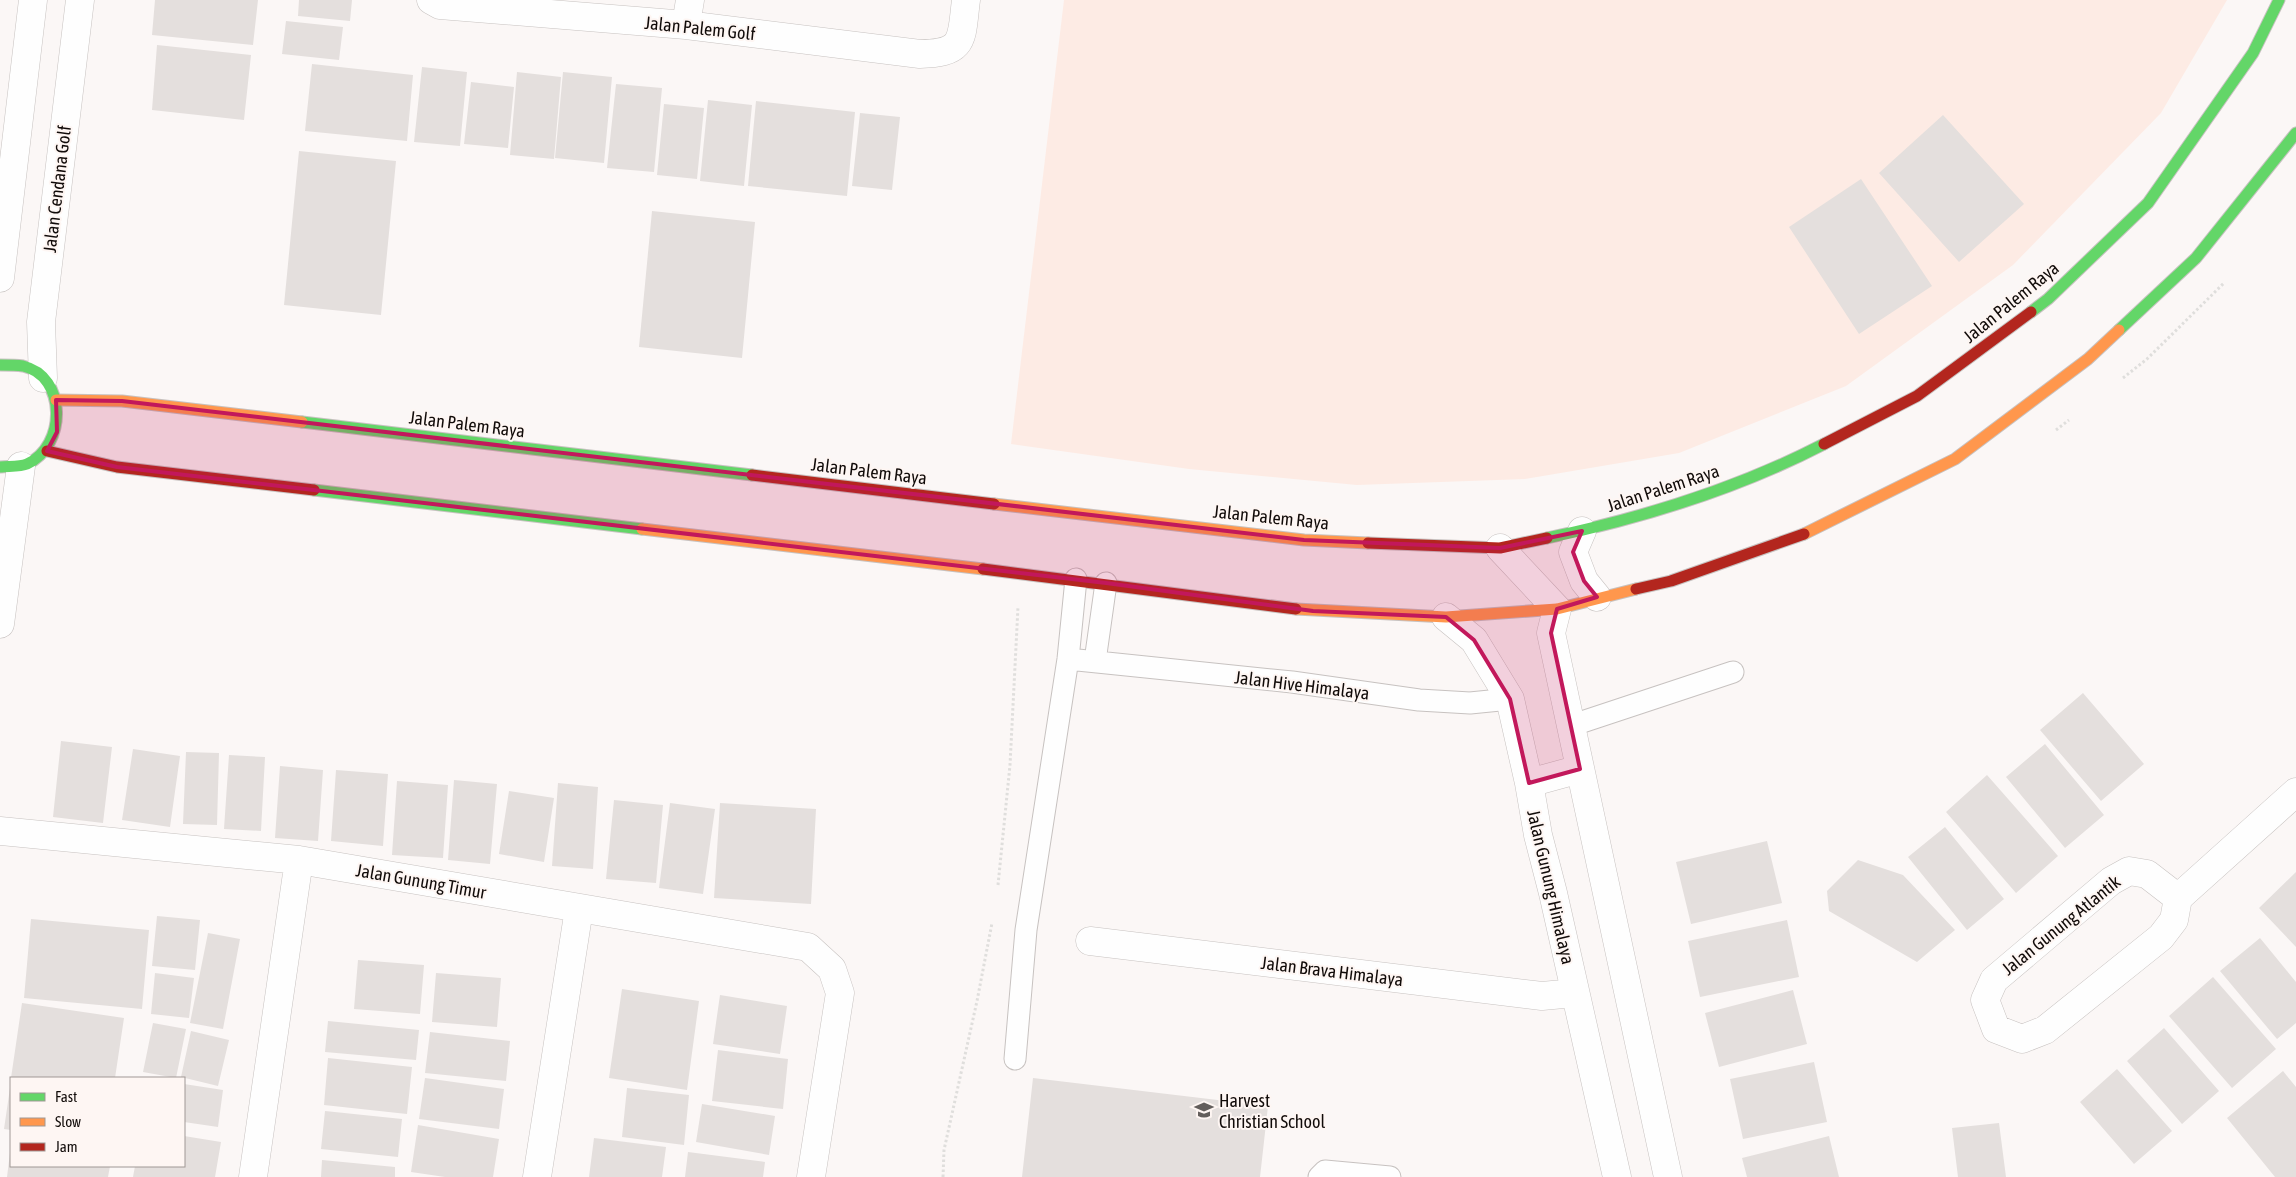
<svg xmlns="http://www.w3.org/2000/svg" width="2296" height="1177" font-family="'Asap Condensed',sans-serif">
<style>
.green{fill:#fdebe4}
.building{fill:#e4dfdd}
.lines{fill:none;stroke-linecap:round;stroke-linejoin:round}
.lane-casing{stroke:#c7c2c0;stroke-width:23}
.street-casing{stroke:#c7c2c0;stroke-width:29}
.fast-casing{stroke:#c7c2c0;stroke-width:13}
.slow-casing{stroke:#c7c2c0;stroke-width:13}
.jam-casing{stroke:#c7c2c0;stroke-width:13}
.path{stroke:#dfdedc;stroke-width:3;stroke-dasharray:2.5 2.5;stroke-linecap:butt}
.lane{stroke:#fefefe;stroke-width:21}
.street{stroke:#fefefe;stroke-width:28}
.fast{stroke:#63d668;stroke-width:11}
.slow{stroke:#ff974d;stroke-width:11}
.jam{stroke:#b3261e;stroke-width:11}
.marked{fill:#c2185b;fill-opacity:0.2;stroke:#c2185b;stroke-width:4;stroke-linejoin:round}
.labels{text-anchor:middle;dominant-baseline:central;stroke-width:4;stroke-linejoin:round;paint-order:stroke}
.street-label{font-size:18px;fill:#110b09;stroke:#fef6f3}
.poi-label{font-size:18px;fill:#110b09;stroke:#fef6f3;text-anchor:start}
</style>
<rect width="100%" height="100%" fill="#fbf7f6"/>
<path class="green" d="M1064,0H2227L2161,113L2013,265L1846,386L1679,453L1525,479L1357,485L1189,469L1011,444Z"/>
<path class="building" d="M155,0H258L253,45L152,35Z
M299,0H352L350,21L298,16Z
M286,21L343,27L339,60L282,54Z
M157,45L251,55L244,120L152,110Z
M312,64L413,75L407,141L305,131Z
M422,67L467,72L460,146L414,142Z
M517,72L561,77L554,159L510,155Z
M563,72L612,77L604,163L555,158Z
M471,82L514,87L508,148L464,144Z
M616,84L662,88L654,172L607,168Z
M708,100L752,105L744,186L700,181Z
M756,101L855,112L847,196L748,186Z
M664,104L704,108L697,179L657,175Z
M860,113L900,117L892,190L852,186Z
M1943,115L2024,204L1959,262L1879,173Z
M299,151L396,161L381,315L284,305Z
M1861,179L1932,286L1859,334L1789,227Z
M652,211L755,222L742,358L639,347Z
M2083,693L2144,764L2101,801L2040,730Z
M61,741L112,747L103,823L53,817Z
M2045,744L2104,815L2065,848L2006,777Z
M133,749L180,756L170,827L122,820Z
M186,752L219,753L217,825L183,824Z
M229,755L265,757L261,831L224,829Z
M280,766L323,770L318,841L275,838Z
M336,770L388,774L383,846L331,841Z
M1987,775L2058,856L2016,893L1946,812Z
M454,780L497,784L490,864L448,860Z
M397,781L448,785L443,858L392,855Z
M558,783L598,787L593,869L552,866Z
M509,791L554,798L544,862L499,854Z
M614,800L663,805L656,883L606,879Z
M670,803L715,809L703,894L659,888Z
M720,803L816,809L811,904L714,898Z
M1945,827L2004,899L1967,930L1908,857Z
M1767,841L1782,903L1691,924L1676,862Z
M1858,860L1903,875L1955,930L1917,962L1829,911L1827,891Z
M2296,872V947L2259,908Z
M157,916L200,920L195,970L152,966Z
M31,919L149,930L142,1009L24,998Z
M1787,920L1799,977L1700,997L1688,941Z
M208,933L240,939L223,1029L190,1023Z
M2260,938L2296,982V1023L2277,1039L2220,971Z
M358,960L424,965L420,1014L354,1009Z
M155,973L194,978L189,1018L151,1014Z
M436,973L501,978L497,1027L432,1022Z
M2213,977L2276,1049L2232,1088L2169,1016Z
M622,989L699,1001L687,1090L609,1078Z
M1793,990L1807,1044L1719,1067L1705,1013Z
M720,995L787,1006L780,1054L713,1044Z
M22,1003L124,1018L115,1078H11Z
M328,1021L419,1030L416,1060L325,1052Z
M153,1023L186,1029L176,1078L143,1072Z
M2164,1028L2219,1091L2182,1124L2127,1061Z
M191,1031L229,1040L218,1086L181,1077Z
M430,1032L510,1041L506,1081L425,1073Z
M718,1050L788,1059L783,1109L712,1101Z
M328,1058L412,1067L407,1114L324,1105Z
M1814,1062L1827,1122L1743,1139L1730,1079Z
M2117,1069L2172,1131L2134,1164L2080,1102Z
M2283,1071L2296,1087V1177H2275L2227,1118Z
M425,1078L504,1089L499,1129L419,1119Z
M1033,1078L1268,1106L1260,1177H1022Z
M184,1084L223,1090L218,1127L184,1122Z
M10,1088H11V1130L4,1129Z
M627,1088L689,1095L684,1145L622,1137Z
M702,1104L775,1116L769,1155L696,1142Z
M325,1111L402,1119L398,1157L321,1149Z
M1999,1123L2006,1177H1958L1952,1128Z
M418,1125L499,1139L493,1177H445L411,1172Z
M184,1136L221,1142L215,1177H133L135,1166H184Z
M1829,1136L1839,1177H1747L1742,1158Z
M594,1138L666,1147L662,1177H589Z
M688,1152L765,1162L763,1177H685Z
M10,1153L11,1166H110L108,1177H7Z
M322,1160L395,1167V1177H321Z"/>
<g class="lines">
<g class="lane-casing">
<path id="lane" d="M1068,659L1292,682L1419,700L1470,703L1510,699
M1095,661L1106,583
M1570,726L1733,672
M1015,1059L1026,930L1068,659L1076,579
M1319,1177L1325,1171L1390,1177"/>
</g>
<g class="street-casing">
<path id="street" d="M431,0L440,5L686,25L920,54C966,53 961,39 966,0
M686,25L690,0
M0,278L33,0
M43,378L41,322L80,0
M1582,531L1573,552L1584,581L1597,597
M1500,548L1557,609L1551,633L1668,1177
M1446,617L1474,640L1510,699L1529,783L1538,835L1553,893L1617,1177
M0,624L21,466
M1529,783L1580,769
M0,831L299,860L808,947L832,969L840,993L811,1177
M2178,898L2147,874L2129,871L2111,881L1994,980L1985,1000L1996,1029L2022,1039L2045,1030L2161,937L2174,920L2178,898L2296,792
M1090,941L1542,996L1574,993
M253,1177L299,860
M537,1177L579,909"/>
</g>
<g class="fast-casing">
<path id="fast" d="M2031,312L2048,299L2148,203L2253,53L2279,0
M2119,330L2196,258L2296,133
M0,365C7,365 16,365 23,366C67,376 67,446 27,464C20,467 8,466 0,467
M302,422L752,475
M314,490L642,529
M1547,538C1643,518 1737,489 1824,444"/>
</g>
<g class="slow-casing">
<path id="slow" d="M56,400L122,401L302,422
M994,504L1304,540L1368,543
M642,529L983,569
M1804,534L1955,459L2088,359L2119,330
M1296,609L1446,617L1557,609L1636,589"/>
</g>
<g class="jam-casing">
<path id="jam" d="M1824,444L1917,396L2031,312
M47,451L117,467L314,490
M752,475L994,504
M1368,543L1500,548L1547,538
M983,569L1296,609
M1636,589L1671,581L1804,534"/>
</g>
<path class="path" d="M2123,378L2147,359L2224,283
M2056,430L2069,420
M998,885L1010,765L1018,607
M943,1177L944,1150L977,1001L992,923"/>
<use href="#lane" class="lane"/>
<use href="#street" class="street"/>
<use href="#fast" class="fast"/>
<use href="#slow" class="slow"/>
<use href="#jam" class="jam"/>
</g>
<path class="marked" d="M56,400L122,401L1304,540L1500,548L1582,531L1573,552L1584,581L1597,597L1557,609L1551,633L1580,769L1529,783L1510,699L1474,640L1446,617L1313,611L1106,583L117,467L47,451L57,432Z"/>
<defs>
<g id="school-bare" transform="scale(1.5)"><path d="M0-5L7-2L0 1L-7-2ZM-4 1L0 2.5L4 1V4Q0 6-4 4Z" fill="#635e5c" stroke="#fef6f3" stroke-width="2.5" paint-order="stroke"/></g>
</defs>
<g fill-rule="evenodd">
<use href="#school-bare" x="1204" y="1110"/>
</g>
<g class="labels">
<g class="street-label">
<text transform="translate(700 28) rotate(6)">Jalan Palem Golf</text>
<text transform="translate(57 189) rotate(-83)">Jalan Cendana Golf</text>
<text transform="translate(2011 302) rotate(-39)">Jalan Palem Raya</text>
<text transform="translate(467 424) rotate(7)">Jalan Palem Raya</text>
<text transform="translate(869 471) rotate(7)">Jalan Palem Raya</text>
<text transform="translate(1663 488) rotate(-18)">Jalan Palem Raya</text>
<text transform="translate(1271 517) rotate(6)">Jalan Palem Raya</text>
<text transform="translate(1302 685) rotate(7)">Jalan Hive Himalaya</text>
<text transform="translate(421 881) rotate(10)">Jalan Gunung Timur</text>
<text transform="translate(1551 887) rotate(77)">Jalan Gunung Himalaya</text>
<text transform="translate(2061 925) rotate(-39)">Jalan Gunung Atlantik</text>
<text transform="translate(1332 971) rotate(7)">Jalan Brava Himalaya</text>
</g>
<g class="poi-label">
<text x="1219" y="1100">Harvest<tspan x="1219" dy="21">Christian School</tspan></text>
</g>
</g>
<rect x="10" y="1077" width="175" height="90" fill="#fef6f3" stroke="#9f9895"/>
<rect x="20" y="1093" width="25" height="8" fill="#63d668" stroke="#9f9895"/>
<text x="55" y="1102" font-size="15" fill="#110b09">Fast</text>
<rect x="20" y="1118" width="25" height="8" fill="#ff974d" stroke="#9f9895"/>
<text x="55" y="1127" font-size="15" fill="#110b09">Slow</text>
<rect x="20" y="1143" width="25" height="8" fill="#b3261e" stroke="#9f9895"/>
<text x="55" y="1152" font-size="15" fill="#110b09">Jam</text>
</svg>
